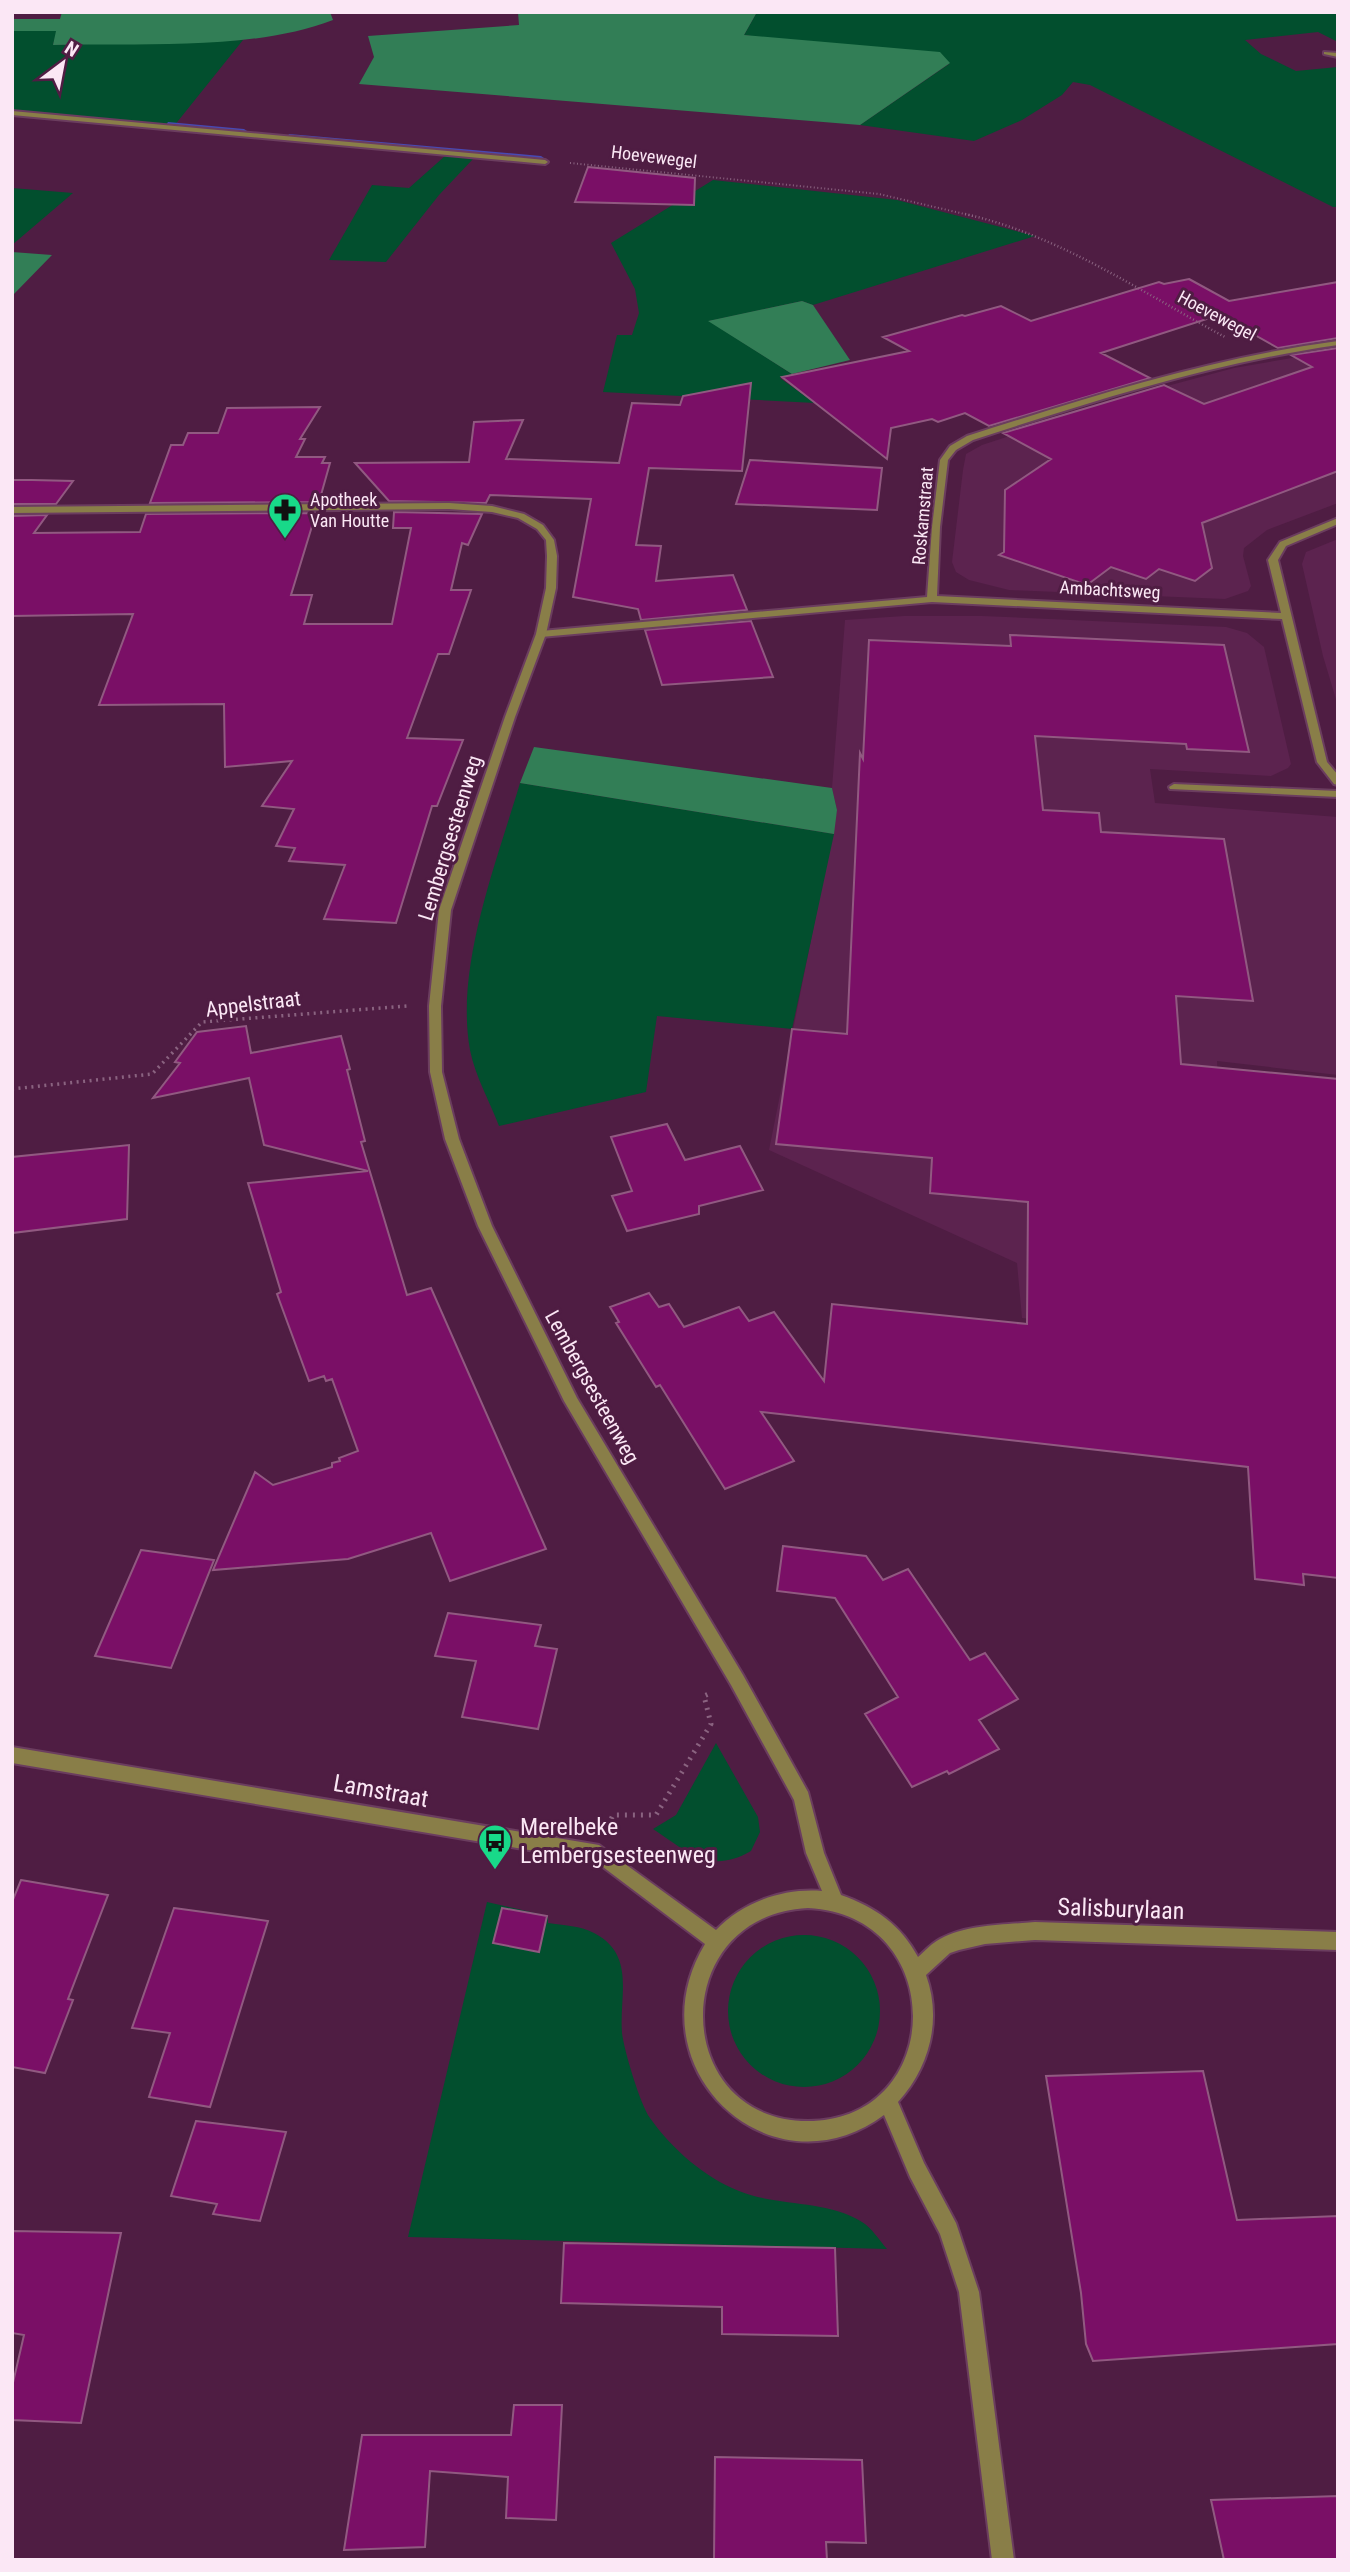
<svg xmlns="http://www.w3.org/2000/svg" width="1350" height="2572" font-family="'Roboto Condensed',sans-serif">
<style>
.built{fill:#5c234f}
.green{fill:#024f2e}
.forest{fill:#327e56}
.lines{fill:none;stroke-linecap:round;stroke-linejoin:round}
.stream{fill:#4849b3;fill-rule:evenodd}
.building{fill:#7a0f66;stroke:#915981;stroke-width:2}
.service-casing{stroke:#6b3d5f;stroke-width:4}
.minor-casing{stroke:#6b3d5f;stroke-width:4}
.tertiary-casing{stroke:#6b3d5f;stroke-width:4}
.path-far3{stroke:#8a6380;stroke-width:2;stroke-dasharray:1 2.5;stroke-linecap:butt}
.path-far2{stroke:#8a6380;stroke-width:2.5;stroke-dasharray:1 2.5;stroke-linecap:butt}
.path-far1{stroke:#8a6380;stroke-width:3.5;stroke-dasharray:2 4.5;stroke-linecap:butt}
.path{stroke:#8a6380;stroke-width:5;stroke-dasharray:2 6;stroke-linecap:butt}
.service{fill:#897e48;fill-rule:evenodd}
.minor{fill:#897e48;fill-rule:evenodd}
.tertiary{fill:#897e48;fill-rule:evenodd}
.labels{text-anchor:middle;stroke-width:6;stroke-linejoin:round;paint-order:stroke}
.far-street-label{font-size:18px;fill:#fbe7f5;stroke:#4f1d43}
.far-poi-label{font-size:18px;fill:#fbe7f5;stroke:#4f1d43;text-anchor:start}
.street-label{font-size:21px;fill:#fbe7f5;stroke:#4f1d43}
.near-street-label{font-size:24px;fill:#fbe7f5;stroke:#4f1d43}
.near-poi-label{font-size:24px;fill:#fbe7f5;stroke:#4f1d43;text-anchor:start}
</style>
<rect width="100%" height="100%" fill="#4f1d43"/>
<path class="built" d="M 1338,350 L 1338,503 L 1267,530 L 1244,548 L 1243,556 L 1251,586 L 1248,591 L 1225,599 L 1009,590 L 969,580 L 956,572 L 952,562 L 963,470 L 966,454 L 982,445 L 1145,392 L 1234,368 Z
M 1338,539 L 1338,706 L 1323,656 L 1302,564 L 1306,552 Z
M 904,616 L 982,616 L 1226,627 L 1247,633 L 1264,647 L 1291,764 L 1288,768 L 1271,776 L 1150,769 L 1155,803 L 1338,817 L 1338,1075 L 1217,1061 L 1232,1341 L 1022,1318 L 1017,1263 L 769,1150 L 837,810 L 832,788 L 845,620 Z"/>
<path class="green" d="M 757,12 L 1338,12 L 1338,42 L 1318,32 L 1245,40 L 1261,54 L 1296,71 L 1338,67 L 1338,207 L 1333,207 L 1090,85 L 1073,82 L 1062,95 L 1022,120 L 974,141 L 860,125 L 949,64 L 744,35 Z
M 12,31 L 57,31 L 53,45 L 243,40 L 174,126 L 12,111 Z
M 445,156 L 473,159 L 439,195 L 386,262 L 329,260 L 372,185 L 409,188 Z
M 713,180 L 897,200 L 1035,236 L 813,305 L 802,301 L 709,321 L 792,374 L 780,378 L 815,403 L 603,392 L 617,335 L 632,335 L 639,313 L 635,289 L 611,243 Z
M 12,188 L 73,193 L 12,245 Z
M 520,783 L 834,834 L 792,1029 L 657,1016 L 646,1092 L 499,1126 C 490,1102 475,1076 470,1050 C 455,967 496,864 520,783 Z
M 716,1743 L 758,1817 L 760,1832 L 751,1851 C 709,1875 688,1852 653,1829 L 676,1815 Z
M 487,1902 L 548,1916 L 548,1923 C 562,1925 582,1926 594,1933 C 636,1955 619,1995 622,2033 C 624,2050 640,2104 650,2118 C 671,2148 705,2178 739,2191 C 778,2207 826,2199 862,2222 C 872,2228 879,2240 887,2249 L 408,2237 Z
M728 2011a76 76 0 1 1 152 0a76 76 0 1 1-152 0Z"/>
<path class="forest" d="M 62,12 L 330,12 L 333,20 C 253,51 139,43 53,45 L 56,31 L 12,31 L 12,19 L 60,19 Z
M 518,12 L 757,12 L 744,35 L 940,52 L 950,63 L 860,125 L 359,84 L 374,57 L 368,36 L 519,25 Z
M 12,252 L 52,255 L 14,294 L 12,294 Z
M 802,301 L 813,305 L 850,360 L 792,374 L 708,321 Z
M 534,747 L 832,788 L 837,810 L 834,834 L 520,783 Z"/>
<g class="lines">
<path class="stream" d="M 168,122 L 244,129 L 247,131 L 244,133 L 166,125 Z
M 289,134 L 541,156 L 544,158 L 541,160 L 287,137 Z"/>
</g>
<path class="building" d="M 588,167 L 695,178 L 694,205 L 575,202 Z
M 1189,279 L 1229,301 L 1338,282 L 1338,338 L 1278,348 L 1219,315 L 1101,353 L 1150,378 L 989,426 L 965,413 L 938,422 L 932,419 L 891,428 L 887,459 L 782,377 L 909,351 L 883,337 L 962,315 L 965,316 L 1001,306 L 1031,321 L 1159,282 L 1164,284 Z
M 1338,348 L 1338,471 L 1202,523 L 1212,568 L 1195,581 L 1159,569 L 1146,579 L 1111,567 L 1087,585 L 999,555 L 1004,552 L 1005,490 L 1051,459 L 1003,433 L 1164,385 L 1204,404 L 1312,367 L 1291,355 Z
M 751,383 L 742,471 L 649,468 L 636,545 L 661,546 L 656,581 L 733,575 L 747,610 L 641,620 L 638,609 L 573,597 L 591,499 L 490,495 L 486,503 L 389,501 L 355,463 L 469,462 L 474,422 L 523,420 L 506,459 L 619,463 L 632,403 L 680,405 L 683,396 Z
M 320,407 L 300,439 L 305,439 L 296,457 L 325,457 L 322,463 L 330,463 L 319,502 L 150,503 L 171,445 L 183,445 L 188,433 L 218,433 L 227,408 Z
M 750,460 L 882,468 L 877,510 L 736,504 Z
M 12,480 L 32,480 L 73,481 L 56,504 L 12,504 Z
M 394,512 L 482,514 L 468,545 L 462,543 L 451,590 L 471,590 L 449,654 L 438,654 L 407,738 L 463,740 L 437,806 L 432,806 L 396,923 L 324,919 L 345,865 L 289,861 L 295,848 L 276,846 L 294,809 L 262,806 L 292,761 L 225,767 L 224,704 L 99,705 L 133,614 L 12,616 L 12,516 L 47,515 L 34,533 L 140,532 L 146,514 L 316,513 L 291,595 L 312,595 L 304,624 L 392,624 L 411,528 L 393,528 Z
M 751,621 L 773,677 L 662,685 L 645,630 Z
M 1010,635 L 1224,645 L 1249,752 L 1187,749 L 1186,744 L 1035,736 L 1043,810 L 1099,813 L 1101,832 L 1224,839 L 1253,1001 L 1176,996 L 1181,1064 L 1338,1079 L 1338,1578 L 1303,1574 L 1304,1585 L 1255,1579 L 1248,1467 L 761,1412 L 794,1461 L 725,1489 L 660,1385 L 656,1387 L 616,1323 L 619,1322 L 610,1307 L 649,1293 L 659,1307 L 669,1304 L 684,1327 L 739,1307 L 749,1321 L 774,1312 L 824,1381 L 832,1304 L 1027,1324 L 1028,1202 L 930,1193 L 932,1158 L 776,1144 L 792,1029 L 847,1034 L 860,753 L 863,759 L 869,640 L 1011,646 Z
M 246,1026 L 251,1053 L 341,1036 L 350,1069 L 347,1070 L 365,1141 L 361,1142 L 407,1295 L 431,1288 L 546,1549 L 450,1581 L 431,1533 L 348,1559 L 213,1570 L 255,1472 L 273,1485 L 332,1467 L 332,1463 L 340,1461 L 339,1458 L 358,1451 L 332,1379 L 326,1381 L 324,1376 L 309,1381 L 277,1294 L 281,1292 L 248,1183 L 368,1171 L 264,1145 L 249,1078 L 153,1098 L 180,1063 L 175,1062 L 197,1032 Z
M 667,1124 L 685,1160 L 740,1146 L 763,1190 L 699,1206 L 699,1214 L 627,1231 L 612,1196 L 632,1191 L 611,1137 Z
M 129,1145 L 127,1219 L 12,1233 L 12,1157 Z
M 783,1546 L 866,1556 L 883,1580 L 908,1569 L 970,1660 L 985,1653 L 1018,1699 L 979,1720 L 999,1749 L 949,1774 L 947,1771 L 912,1787 L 865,1714 L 898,1697 L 835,1598 L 777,1591 Z
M 141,1550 L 214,1560 L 171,1668 L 95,1656 Z
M 448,1613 L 541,1625 L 535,1646 L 557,1649 L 538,1729 L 462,1717 L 476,1661 L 435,1656 Z
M 21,1880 L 108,1895 L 68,1999 L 73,2000 L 45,2073 L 12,2067 L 12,1902 Z
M 174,1908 L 268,1921 L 210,2107 L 149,2097 L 170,2033 L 132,2028 Z
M 502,1908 L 547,1916 L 539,1952 L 493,1943 Z
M 1203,2071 L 1237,2220 L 1338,2216 L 1338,2344 L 1093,2361 L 1086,2344 L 1081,2293 L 1046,2076 Z
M 196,2121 L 286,2132 L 260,2221 L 213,2214 L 217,2204 L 171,2196 Z
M 12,2231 L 121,2233 L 81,2423 L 12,2420 L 12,2387 L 24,2335 L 12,2333 Z
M 564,2243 L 835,2248 L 838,2336 L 722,2334 L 722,2307 L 561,2303 Z
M 514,2405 L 562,2405 L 556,2520 L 506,2518 L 508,2477 L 430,2471 L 425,2547 L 344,2550 L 362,2435 L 511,2435 Z
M 715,2457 L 862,2460 L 866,2543 L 826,2542 L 827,2560 L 714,2560 Z
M 1338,2496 L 1338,2560 L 1224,2560 L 1211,2500 Z"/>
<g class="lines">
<g class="service-casing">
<path id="service" d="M 1324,52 L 1338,53 L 1338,57 L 1324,54 Z"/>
</g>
<g class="minor-casing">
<path id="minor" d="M 12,111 L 545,160 L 548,162 L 545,164 L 12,115 Z
M 1338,341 L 1338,345 C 1212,363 1093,401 973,440 L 956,450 L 948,460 L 940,527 L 937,596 L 1281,613 L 1268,560 L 1280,542 L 1338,518 L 1338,524 L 1286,546 L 1278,560 L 1327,762 L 1338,775 L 1338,785 L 1334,784 L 1317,762 L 1282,619 L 932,602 L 541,637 L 536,634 L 541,631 L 927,597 L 932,527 L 940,460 L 950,446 L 967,436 C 1089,397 1210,358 1338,341 Z
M 1174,784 L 1338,791 L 1338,797 L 1170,789 L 1169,787 Z"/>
</g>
<g class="tertiary-casing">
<path id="tertiary" d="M 449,503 L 492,506 L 524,514 L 543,525 L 554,540 L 557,556 L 556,588 L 546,634 L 515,717 L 451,910 L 441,1006 L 442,1072 L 459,1139 L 492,1226 L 577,1398 L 743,1675 L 808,1792 L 824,1853 L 841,1895 C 875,1907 901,1925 918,1957 C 925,1951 932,1943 940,1939 C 968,1924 1004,1925 1035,1922 L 1338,1932 L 1338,1950 L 1035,1940 L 985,1944 L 959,1950 L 950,1953 L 926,1975 C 942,2019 930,2067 898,2102 L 924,2163 L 956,2223 L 979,2292 L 1014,2560 L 992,2560 L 959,2292 L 940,2234 L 910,2177 L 884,2115 C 770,2199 631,2067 705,1944 L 595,1861 L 12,1763 L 12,1747 L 599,1845 L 716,1930 C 743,1902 783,1888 822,1891 L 806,1853 L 794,1800 L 731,1685 L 564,1401 L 478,1226 L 445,1139 L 430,1072 L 429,1006 L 439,910 L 505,717 L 536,634 L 546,588 L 547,556 L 546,540 L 537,529 L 518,518 L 492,512 L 449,509 L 12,513 L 12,507 ZM 808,1908 C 950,1915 946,2121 808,2121 C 670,2121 666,1915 808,1908 Z"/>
</g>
<path class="path-far3" d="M 570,163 L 879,194 L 973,216"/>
<path class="path-far2" d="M 965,214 C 1059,235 1141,292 1225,337"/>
<path class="path-far1" d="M 12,1089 L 152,1074 L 202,1022 L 407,1006"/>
<path class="path" d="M 608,1826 L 613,1815 L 656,1815 L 711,1724 L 704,1696 L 711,1693"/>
<use href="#service" class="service"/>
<use href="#minor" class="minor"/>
<use href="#tertiary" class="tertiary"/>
</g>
<defs>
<g id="pharmacy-pin" transform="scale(1.75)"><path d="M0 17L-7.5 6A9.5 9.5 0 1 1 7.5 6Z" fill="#18d989" stroke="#4f1d43"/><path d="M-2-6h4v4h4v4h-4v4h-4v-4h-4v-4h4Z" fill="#111"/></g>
<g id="bus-pin" transform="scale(1.75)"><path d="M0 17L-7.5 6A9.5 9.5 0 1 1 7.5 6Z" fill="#18d989" stroke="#4f1d43"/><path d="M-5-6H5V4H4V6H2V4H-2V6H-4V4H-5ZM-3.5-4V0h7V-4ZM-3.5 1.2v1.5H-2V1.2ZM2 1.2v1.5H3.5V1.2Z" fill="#111"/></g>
</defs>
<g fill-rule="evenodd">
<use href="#pharmacy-pin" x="285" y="510"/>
<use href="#bus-pin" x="495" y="1841"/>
</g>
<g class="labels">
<g class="far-street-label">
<text transform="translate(654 157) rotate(7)" y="6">Hoevewegel</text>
<text transform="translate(1217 316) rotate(28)" y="6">Hoevewegel</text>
<text transform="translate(923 516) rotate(-85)" y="6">Roskamstraat</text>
<text transform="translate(1110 590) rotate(3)" y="6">Ambachtsweg</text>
</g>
<g class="far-poi-label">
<text x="310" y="506">Apotheek<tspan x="310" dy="21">Van Houtte</tspan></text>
</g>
<g class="street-label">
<text transform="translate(450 838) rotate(-73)" y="7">Lembergsesteenweg</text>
<text transform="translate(253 1004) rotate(-7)" y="7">Appelstraat</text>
<text transform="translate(592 1387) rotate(61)" y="7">Lembergsesteenweg</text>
</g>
<g class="near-street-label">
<text transform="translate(381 1791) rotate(10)" y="8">Lamstraat</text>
<text transform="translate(1121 1909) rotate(2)" y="8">Salisburylaan</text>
</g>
<g class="near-poi-label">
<text x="520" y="1835">Merelbeke<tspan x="520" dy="28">Lembergsesteenweg</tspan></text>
</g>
</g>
<rect width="1350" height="2572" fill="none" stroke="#fbe7f5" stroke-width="28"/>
<g transform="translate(63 63) rotate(32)" stroke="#4f1d43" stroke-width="5" paint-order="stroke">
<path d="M0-5L12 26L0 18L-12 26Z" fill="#fbe7f5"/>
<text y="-10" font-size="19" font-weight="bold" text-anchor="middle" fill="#fbe7f5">N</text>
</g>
</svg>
